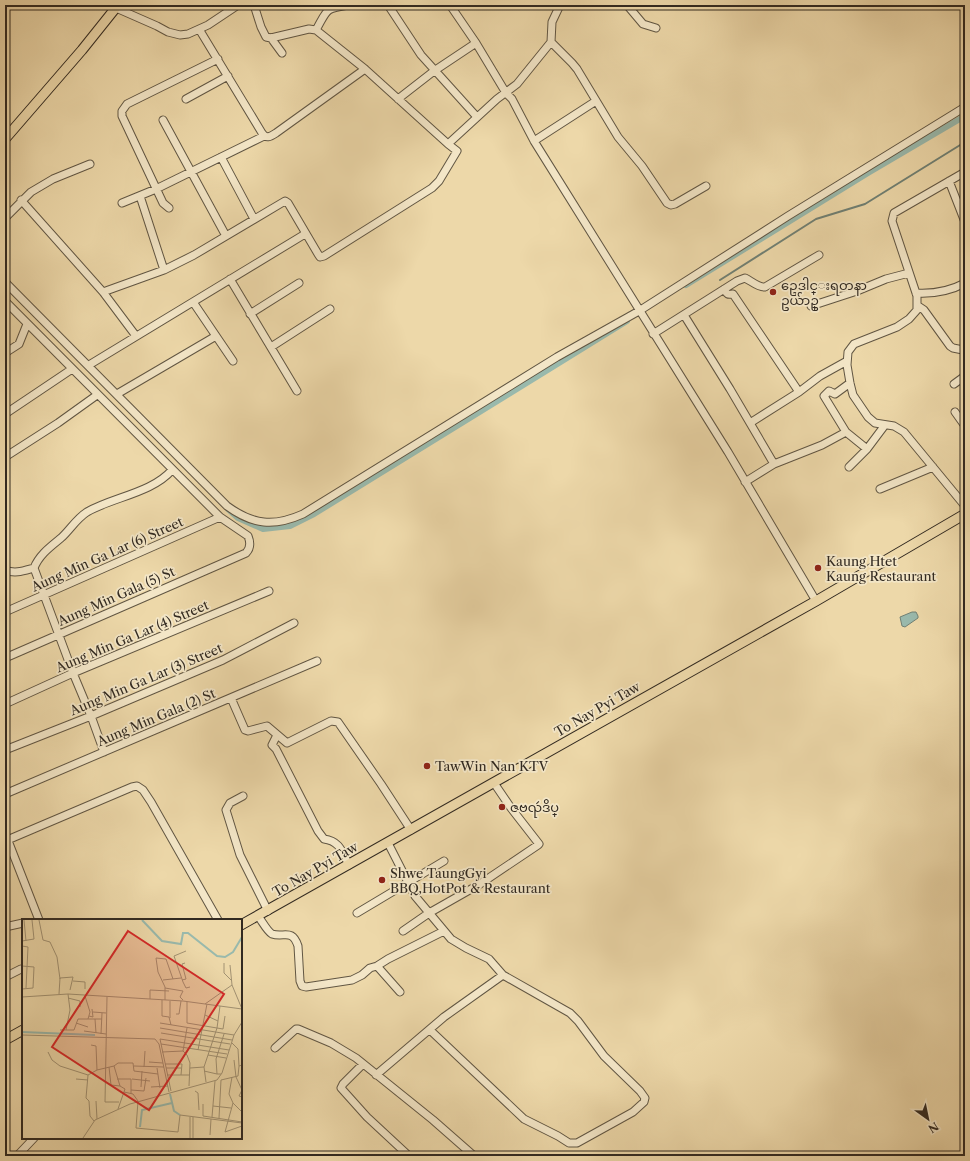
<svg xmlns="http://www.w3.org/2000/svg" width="970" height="1161" font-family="'Libre Caslon Text','Noto Sans Myanmar',serif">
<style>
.water{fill:#99b9ac;stroke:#708074}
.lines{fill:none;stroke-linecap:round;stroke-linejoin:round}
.stream{stroke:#708074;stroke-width:2}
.canal{stroke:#99b9ac;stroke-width:6}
.minor-casing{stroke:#615643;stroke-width:9}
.major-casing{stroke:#322a21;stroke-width:11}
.minor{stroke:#f3e6c7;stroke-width:7}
.major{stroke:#edd8a9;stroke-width:9}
.poi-dot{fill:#8f2418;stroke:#f3e6c7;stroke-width:1.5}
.labels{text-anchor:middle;stroke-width:3.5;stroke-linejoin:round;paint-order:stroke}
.poi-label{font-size:13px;fill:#322a21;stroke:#f3e6c7;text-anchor:start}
.street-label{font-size:13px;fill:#322a21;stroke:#f3e6c7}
.inset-river{fill:none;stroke:#99b9ac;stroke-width:2}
.inset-road{fill:none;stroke:#a29273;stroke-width:1}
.view{fill:#d62828;fill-opacity:0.15;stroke:#d62828;stroke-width:2}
.inset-edge{fill:none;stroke:#322a21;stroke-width:2}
</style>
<rect width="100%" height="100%" fill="#edd8a9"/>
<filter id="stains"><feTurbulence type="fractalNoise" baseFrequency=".005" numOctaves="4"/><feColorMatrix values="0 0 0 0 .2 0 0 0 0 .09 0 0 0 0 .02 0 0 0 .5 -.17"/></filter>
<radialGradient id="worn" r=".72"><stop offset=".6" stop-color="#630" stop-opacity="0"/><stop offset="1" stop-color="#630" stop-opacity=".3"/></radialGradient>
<path class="water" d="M 912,612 L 916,612 L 918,616 L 918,618 L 905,627 L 902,626 L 900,617 Z"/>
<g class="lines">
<path class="stream" d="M 720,280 L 816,219 L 865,204 L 965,142"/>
<path class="canal" d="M 5,9 L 9,5
M 686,285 L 868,173 L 965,116
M 228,509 L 238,518 L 263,529 L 290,526 L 314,514 L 627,321"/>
<g class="minor-casing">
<path id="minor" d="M 113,5 L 116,8 L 157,26 L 168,32 L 180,35 L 188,34 L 208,25 L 238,5
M 254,5 L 261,27 L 266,37 L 271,38 L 309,29 L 316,30 L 365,69 L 448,144 L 497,99 L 517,84 L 551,42 L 552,22 L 560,5
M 388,5 L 421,55 L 477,117
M 450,5 L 476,43 L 506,93 L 512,99 L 534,141 L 728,452 L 816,601
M 627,5 L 643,24 L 656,28
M 199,29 L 262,133 C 266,139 270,137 276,133 L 365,69
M 316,30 C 328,9 324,9 348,5
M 271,38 L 282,53
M 551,42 L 572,63 L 577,69 L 618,137 L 642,166 L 667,203 L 671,205 L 675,204 L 706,186
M 186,99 L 228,76
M 398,99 L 434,71 L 476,43
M 163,120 L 226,236
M 534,141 L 596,101
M 221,157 L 254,219
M 965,172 L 894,213 L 892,221 L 917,296 L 917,310 L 909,319 L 897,327 L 854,344 L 848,352 L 847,365 L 850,383 L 853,395 L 868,417 L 875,423 L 894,426 L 904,432 L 965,506
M 949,181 L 965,222
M 140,196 L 164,270
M 21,200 L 103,292 L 136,336
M 122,203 L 156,189 L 264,136
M 169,208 L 163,203 L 122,116 L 122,111 L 127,104 L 218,59
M 5,218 L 31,192 L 53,179 L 90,164
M 230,279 L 297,391
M 5,282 L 227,506 C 253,525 274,527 303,514 L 557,357 L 639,311 L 788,216 L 965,107
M 724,289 C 727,294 727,295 733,294 L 799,392
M 103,292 L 164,270 L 194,255 L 285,201 L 288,203 L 318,254 L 320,257 L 324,256 L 432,188 L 439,181 L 457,151 L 448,144
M 916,293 C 933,294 950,291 965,283
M 5,301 L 220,517 L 248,536 C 250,541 251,548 246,553 L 5,658
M 193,302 L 233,361
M 811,306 L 857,291 L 886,279 L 909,273
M 918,306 L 924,310 L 950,346 L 953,348 L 963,350
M 250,314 L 299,283
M 684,315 L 730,389 L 774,464
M 653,334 L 737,281 L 745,278 C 751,281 759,288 765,287 L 819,255
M 271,347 L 330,309
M 5,353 L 19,344 L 27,324
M 89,365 L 305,234
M 850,383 L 835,394 L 829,391 L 824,396 L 846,432 L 867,449
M 954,384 L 965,376
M 117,394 L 216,336
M 955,412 L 965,426
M 5,414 L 72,369
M 750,423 L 799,392 L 820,376 L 847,361
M 5,457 L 58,423 L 97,395
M 849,467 L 867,449 L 885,425
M 745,482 L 774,464 L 822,445 L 846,432
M 880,489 L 933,467
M 5,570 C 15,574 23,571 34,568
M 5,612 L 220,517
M 231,698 L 245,730 L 248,731 L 267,726 L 287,743 L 331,721 L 338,722 L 381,784 L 411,830
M 5,704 L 73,673 L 269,591
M 277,735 L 272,745 L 276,749 L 318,831 L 324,839 C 340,841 342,852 349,865
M 5,750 L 91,716 L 223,660 L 294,623
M 104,752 L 91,716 L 73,673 L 34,568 C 39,555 50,547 61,538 C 70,530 76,519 87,512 C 113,497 152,493 172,470
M 5,794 L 317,661
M 243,796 L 230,803 L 226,810 L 240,855 L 268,911
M 5,833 L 39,920
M 5,841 L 132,787 L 137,786 L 143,790 L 151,802 L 218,920
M 388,843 L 415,896 L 451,939 L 466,948 L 489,959 L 503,975 L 570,1013 L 578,1021 L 604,1056 L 640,1091 L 645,1098 L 644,1102 L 633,1112 L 577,1143 L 569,1143 L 558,1136 L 524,1119 L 430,1030
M 357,913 L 444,861
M 258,916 C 262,921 267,931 272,934 C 284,938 292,928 298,946 L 300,981 L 302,986 L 306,987 L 352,980 L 362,975 L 370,968 L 377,966 L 388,959 L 444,931
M 5,927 L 23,923
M 403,931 L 429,913 L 480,884 L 538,845 L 539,844 L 511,808 L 494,783
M 377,966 L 400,992
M 5,977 L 21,969
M 275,1048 L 296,1029 L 298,1029 L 331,1043 L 356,1058 L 433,1120 L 474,1156
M 363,1064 L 343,1084 L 341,1088 L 367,1117 L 409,1156
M 376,1075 L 444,1017 L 503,975
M 17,1156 L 34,1138"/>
</g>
<g class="major-casing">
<path id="major" d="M 5,139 L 82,50 L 118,5
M 241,925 L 816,601 L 965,514
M 5,1040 L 23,1030"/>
</g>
<use href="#minor" class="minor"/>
<use href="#major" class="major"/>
</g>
<g class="poi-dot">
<circle cx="773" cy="292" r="4"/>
<circle cx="818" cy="568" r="4"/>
<circle cx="427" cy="766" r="4"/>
<circle cx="502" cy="807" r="4"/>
<circle cx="382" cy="880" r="4"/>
</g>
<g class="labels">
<g class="poi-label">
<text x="781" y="290">ဥေဒါင္းရတနာ<tspan x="781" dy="15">ဥယ်ာဥ္</tspan></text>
<text x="826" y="566">Kaung Htet<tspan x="826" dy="15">Kaung Restaurant</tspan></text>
<text x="435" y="771">TawWin Nan KTV</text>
<text x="510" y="812">ဇဗၺဴဒိပ္</text>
<text x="390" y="878">Shwe TaungGyi<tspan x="390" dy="15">BBQ,HotPot &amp; Restaurant</tspan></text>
</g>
<g class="street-label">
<text transform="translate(107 554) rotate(-24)" y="5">Aung Min Ga Lar (6) Street</text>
<text transform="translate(116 596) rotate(-24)" y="5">Aung Min Gala (5) St</text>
<text transform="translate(132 636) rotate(-23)" y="5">Aung Min Ga Lar (4) Street</text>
<text transform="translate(146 679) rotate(-23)" y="5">Aung Min Ga Lar (3) Street</text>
<text transform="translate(597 709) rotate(-30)" y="5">To Nay Pyi Taw</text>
<text transform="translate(156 717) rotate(-23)" y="5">Aung Min Gala (2) St</text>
<text transform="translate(315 869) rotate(-30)" y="5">To Nay Pyi Taw</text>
</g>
</g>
<g transform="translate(22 919)">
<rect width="220" height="220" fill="#edd8a9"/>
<path class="inset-river" d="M 120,1 L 140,22 L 159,25 L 161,14 L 166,14 L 195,37 L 203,38 L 211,33 L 220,18M 0,113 L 73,116M 148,175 L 152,192 L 158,196M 118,208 L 120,191 L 150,184"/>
<path class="inset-road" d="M 2,1 L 4,22M 17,1 L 21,21 L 28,23 L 35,38 L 38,60M 0,22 L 12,20 L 10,1M 0,27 L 6,28 L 4,69M 164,32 L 152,37 L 161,63 L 164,69 L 168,68M 202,44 L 202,54 L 210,62M 208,46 L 210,66 L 220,90M 0,47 L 12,48 L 11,69 L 0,70M 141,61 L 159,59M 160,61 L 164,60 L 160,45 L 163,44M 51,62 L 63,63 L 63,70M 143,69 L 161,72 L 158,78 L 161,81M 37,75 L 38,59 L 51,58 L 48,71M 0,78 L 46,75 L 161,82 L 220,90M 85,78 L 83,183 L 97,183M 46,79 L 58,82 L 58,88M 128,80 L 128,71 L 147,72M 140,81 L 140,97 L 147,98 L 149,106M 143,81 L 143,68 L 136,53 L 134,39 L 144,40 L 151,60M 165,83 L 165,104 L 201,110 L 203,97M 183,85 L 210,66M 71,93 L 84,94M 154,95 L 157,95 L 159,82M 183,96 L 196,102M 67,97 L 71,98 L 70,90M 148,99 L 148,82M 66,100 L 80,100M 73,100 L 74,114M 54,104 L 66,108M 138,104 L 212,116M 138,109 L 210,121M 38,111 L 52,111 L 56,100 L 66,100 L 68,93 L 63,77M 44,111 L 48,91 L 46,75M 62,112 L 84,115M 139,114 L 208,125M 79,115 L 80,94M 0,116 L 133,120 L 137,125 L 147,173M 210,124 L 216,130 L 217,147M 139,125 L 205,135M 69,126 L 74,127 L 75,151M 176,131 L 185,85M 161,132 L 165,136 L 168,144 L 167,167M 26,133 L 30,141 L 38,147 L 66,156M 140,133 L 161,132 L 165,109M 186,136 L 204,139M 212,141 L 214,158 L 220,171 L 217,177 L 220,178M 127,143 L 141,144M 143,145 L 160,145 L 159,156M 92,147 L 96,144 L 111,144 L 112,152 L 136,155M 112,147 L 142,148M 87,148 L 89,166 L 98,167M 122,148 L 123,132M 135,149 L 138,169M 144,149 L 159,149M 168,149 L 182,148M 182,152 L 195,155M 199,155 L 195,155 L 194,140 L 202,115M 145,156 L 167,156M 54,160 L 66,161M 95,160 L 109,160 L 109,175M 110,160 L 128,162M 199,161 L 216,157 L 217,147 L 220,146M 184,163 L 182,148 L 195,109 L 198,87M 119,168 L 120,152M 129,168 L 146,167M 109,171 L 122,172 L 124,159M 149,172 L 138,120 L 207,131M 173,172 L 176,174 L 177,191M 102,173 L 111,175 L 116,182 L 114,209 L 156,213 L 158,196 L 220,204M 74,182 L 75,200M 211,184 L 220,193M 181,185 L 181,197 L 220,203M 191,187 L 209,189M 190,198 L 193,162M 197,199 L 199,161M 72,202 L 68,197 L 67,182 L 64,179 L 66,156 L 75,151 L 92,147 L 98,167 L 103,170 L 96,190M 203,213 L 211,184 L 207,175 L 210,158M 203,213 L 220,207M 188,216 L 189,200M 61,219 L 73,201 L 108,185 L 195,161 L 200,154 L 212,116 L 220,103M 168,219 L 168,198M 171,219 L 171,198"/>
<path class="view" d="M 106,12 L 202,75 L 127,191 L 30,128 Z"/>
<rect width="220" height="220" class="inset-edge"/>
</g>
<rect width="970" height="1161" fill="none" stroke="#edd8a9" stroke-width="20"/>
<rect x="6" y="6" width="958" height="1149" fill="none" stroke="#322a21" stroke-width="2"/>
<rect x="10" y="10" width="950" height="1141" fill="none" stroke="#322a21"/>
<g transform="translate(928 1119) rotate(147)" stroke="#f3e6c7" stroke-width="3" paint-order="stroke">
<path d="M0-3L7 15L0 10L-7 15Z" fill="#322a21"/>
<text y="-6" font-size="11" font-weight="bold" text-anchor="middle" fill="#322a21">N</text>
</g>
<rect width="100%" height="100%" filter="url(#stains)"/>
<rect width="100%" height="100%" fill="url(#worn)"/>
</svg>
